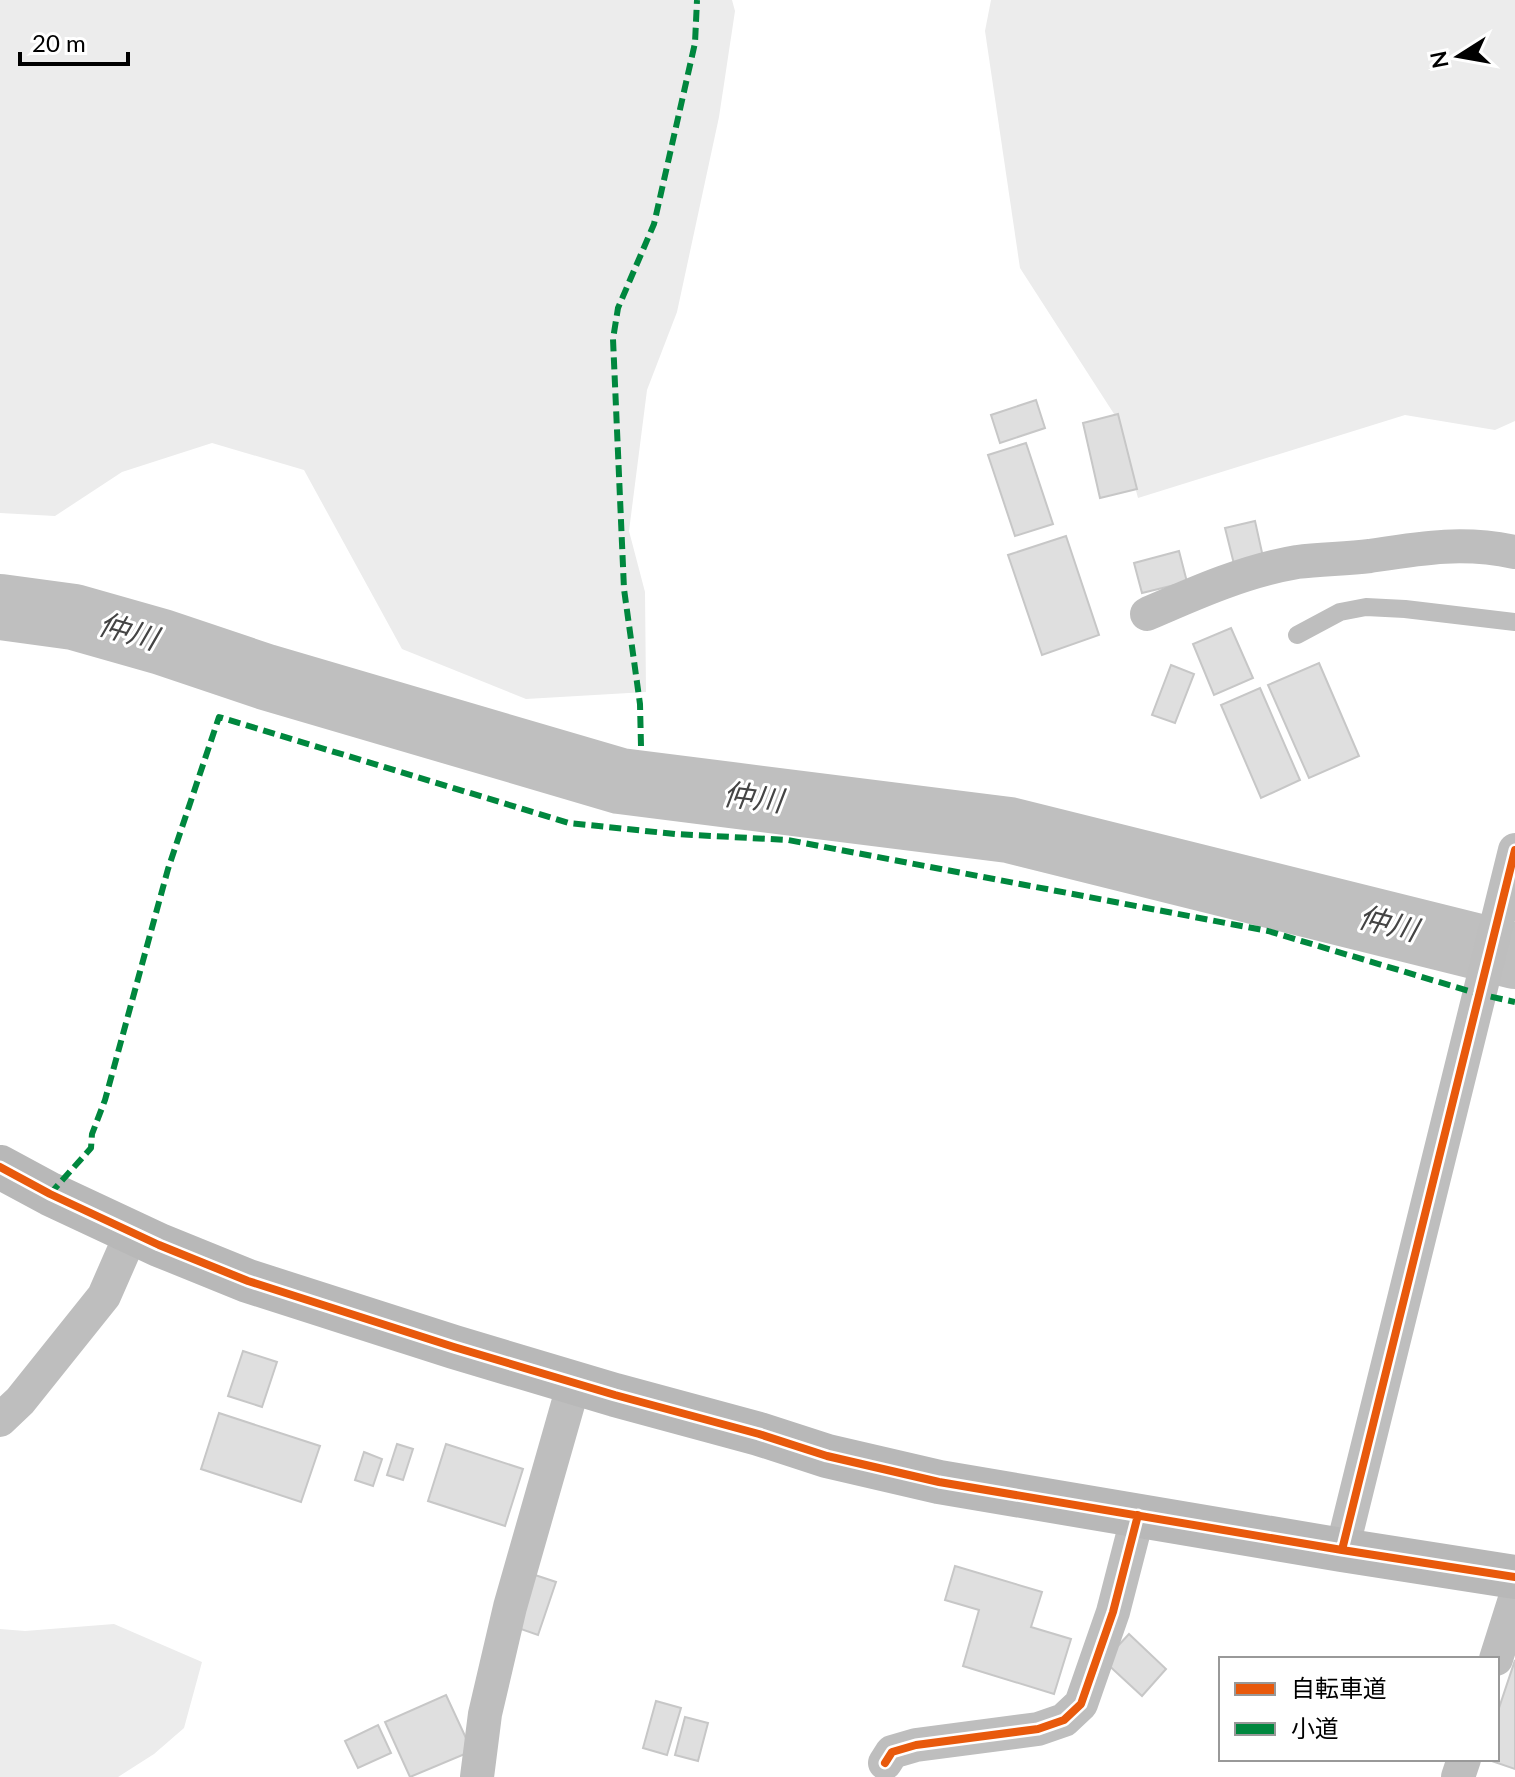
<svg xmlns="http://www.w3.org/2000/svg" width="1515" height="1777" font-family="Lato,'Noto Sans JP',sans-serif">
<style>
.green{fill:#ececec}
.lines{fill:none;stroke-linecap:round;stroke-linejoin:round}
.river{stroke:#bfbfbf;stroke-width:66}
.building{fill:#dfdfdf;stroke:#c7c7c7;stroke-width:2}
.lane{stroke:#bebebe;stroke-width:18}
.street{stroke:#bebebe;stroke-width:34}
.secondary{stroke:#b8b8b8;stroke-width:44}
.quiet{stroke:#00873e;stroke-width:6;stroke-dasharray:12 6;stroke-linecap:butt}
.cycleway-casing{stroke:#fff;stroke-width:13}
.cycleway{stroke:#e8590c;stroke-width:8}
.labels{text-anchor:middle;stroke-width:6;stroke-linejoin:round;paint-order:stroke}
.water-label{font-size:30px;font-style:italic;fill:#444;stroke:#fff}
</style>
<rect width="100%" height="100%" fill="#fff"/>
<path class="green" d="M 0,0 L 732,0 L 735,11 L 719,117 L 677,312 L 647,390 L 629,531 L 645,592 L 646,692 L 526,699 L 402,649 L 304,470 L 212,443 L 122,472 L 55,516 L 0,513 Z
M 991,0 L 1515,0 L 1515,421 L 1495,430 L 1405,415 L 1138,498 L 1116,417 L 1020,268 L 985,31 Z
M 114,1624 L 202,1662 L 184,1728 L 154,1754 L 118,1777 L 0,1777 L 0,1629 L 25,1631 Z"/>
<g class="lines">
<path class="river" d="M 0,607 L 74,617 L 162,642 L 266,677 L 620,781 L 1009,830 L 1515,956"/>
</g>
<path class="building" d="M 1036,400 L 1045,428 L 1000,443 L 991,415 Z
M 1118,414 L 1137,489 L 1100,498 L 1083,423 Z
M 1026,443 L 1053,524 L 1015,536 L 988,455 Z
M 1255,521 L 1263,557 L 1234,564 L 1225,528 Z
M 1066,536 L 1099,635 L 1042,655 L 1008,555 Z
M 1179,551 L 1187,582 L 1142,593 L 1134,563 Z
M 1231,628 L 1253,678 L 1214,695 L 1193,644 Z
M 1319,663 L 1359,756 L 1309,778 L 1268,685 Z
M 1171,665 L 1194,674 L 1175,723 L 1152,715 Z
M 1260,688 L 1300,780 L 1261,798 L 1221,705 Z
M 243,1351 L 277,1362 L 262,1407 L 228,1396 Z
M 219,1413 L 320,1446 L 301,1502 L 201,1469 Z
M 397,1444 L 413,1449 L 403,1480 L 387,1475 Z
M 446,1444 L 523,1469 L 505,1526 L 428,1501 Z
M 364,1452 L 382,1459 L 373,1486 L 355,1480 Z
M 955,1566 L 1042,1592 L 1031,1627 L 1071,1639 L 1054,1694 L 963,1666 L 979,1610 L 945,1600 Z
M 532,1574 L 556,1582 L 538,1635 L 515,1627 Z
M 1129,1634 L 1166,1669 L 1142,1696 L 1104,1661 Z
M 1515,1660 L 1515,1769 L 1486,1759 L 1497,1759 L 1497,1714 Z
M 446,1695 L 472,1751 L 410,1777 L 385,1722 Z
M 656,1701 L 681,1708 L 667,1755 L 643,1748 Z
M 685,1717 L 708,1723 L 698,1761 L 675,1755 Z
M 378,1725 L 391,1753 L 358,1768 L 345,1741 Z"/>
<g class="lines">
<path class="lane" d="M 1297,635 L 1340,612 L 1366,607 L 1405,609 L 1515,622"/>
<path class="street" d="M 1147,614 C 1195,593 1244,571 1297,562 C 1321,559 1345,559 1370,556 C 1422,548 1462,541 1515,552
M 0,1420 L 20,1401 L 104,1296 L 132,1232
M 1342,1550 L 1515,850
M 1496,1659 L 1515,1599
M 885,1763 L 892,1752 L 916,1745 L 1038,1729 L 1064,1720 L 1081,1704 L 1113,1612 L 1138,1515
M 477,1777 L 485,1714 L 510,1607 L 574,1383
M 1458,1777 L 1464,1759"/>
<path class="secondary" d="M 0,1167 L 50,1194 L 159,1245 L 248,1281 L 454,1347 L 615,1395 L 759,1434 L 827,1456 L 939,1482 L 1342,1550 L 1515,1577"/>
<path class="quiet" d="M 641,746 L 640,704 L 624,589 L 613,339 L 618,308 L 654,224 L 695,43 L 697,0
M 50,1194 L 91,1148 L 92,1134 L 105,1100 L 168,869 L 219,717 L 569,823 L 675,834 L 788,840 L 1268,931 L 1479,994 L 1515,1002"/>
<g class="cycleway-casing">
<path id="cycleway" d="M 0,1167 L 50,1194 L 159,1245 L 248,1281 L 454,1347 L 615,1395 L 759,1434 L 827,1456 L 939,1482 L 1342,1550 L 1515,1577
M 1342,1550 L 1515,850
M 885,1763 L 892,1752 L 916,1745 L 1038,1729 L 1064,1720 L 1081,1704 L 1113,1612 L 1138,1515"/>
</g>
<use href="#cycleway" class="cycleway"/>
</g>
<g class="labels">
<g class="water-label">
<text transform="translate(128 632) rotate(16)" y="10">仲川</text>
<text transform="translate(753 798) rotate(7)" y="10">仲川</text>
<text transform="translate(1388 924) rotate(14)" y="10">仲川</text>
</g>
</g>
<rect x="1219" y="1657" width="280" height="104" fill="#ffffff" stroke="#999999" stroke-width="2"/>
<rect x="1235" y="1683" width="40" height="12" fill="#e8590c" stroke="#999999" stroke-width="2"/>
<text x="1291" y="1697" font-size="24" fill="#000000">自転車道</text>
<rect x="1235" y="1723" width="40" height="12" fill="#00873e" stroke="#999999" stroke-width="2"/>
<text x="1291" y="1737" font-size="24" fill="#000000">小道</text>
<g transform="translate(1459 56) rotate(259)" stroke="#ffffff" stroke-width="6" paint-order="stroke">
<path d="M0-6L14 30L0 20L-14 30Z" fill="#000000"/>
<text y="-12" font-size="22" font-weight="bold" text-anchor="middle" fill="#000000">N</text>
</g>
<path d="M20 52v12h108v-12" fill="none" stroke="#000000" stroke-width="4"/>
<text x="32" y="52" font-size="24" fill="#000000" stroke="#ffffff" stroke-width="6" paint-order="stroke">20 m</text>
</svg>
